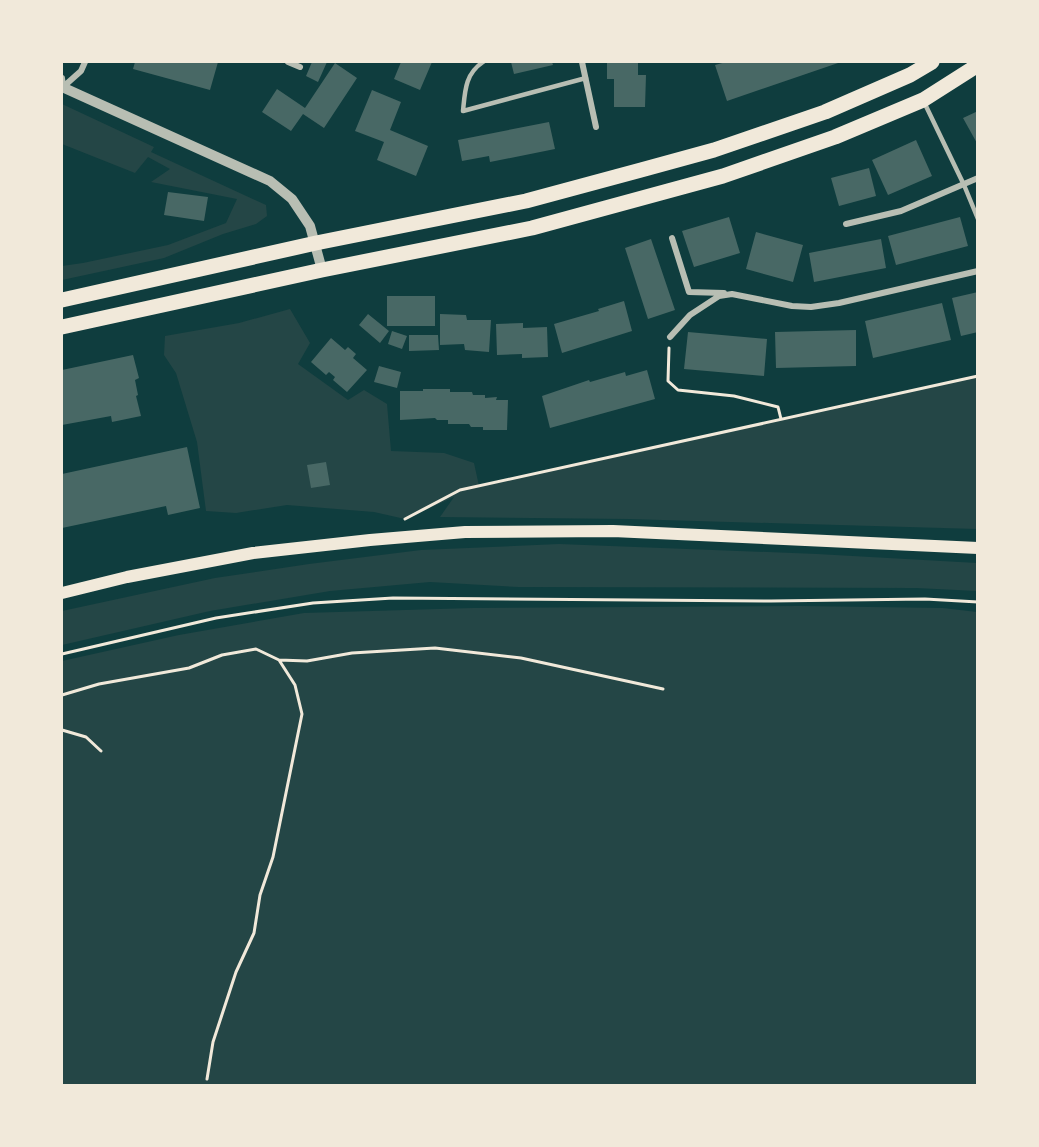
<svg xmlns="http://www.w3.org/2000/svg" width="1039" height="1147" font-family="'IBM Plex Sans',sans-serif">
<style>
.green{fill:#244646}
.building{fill:#486865}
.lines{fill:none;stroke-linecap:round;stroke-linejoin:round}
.path{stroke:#f1e9da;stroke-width:3}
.service{stroke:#b8beb3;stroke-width:4.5}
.minor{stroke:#b8beb3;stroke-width:6}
.tertiary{stroke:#b8beb3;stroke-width:10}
.secondary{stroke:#f1e9da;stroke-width:12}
.primary{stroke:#f1e9da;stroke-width:15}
</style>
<rect width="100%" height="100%" fill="#0f3d3e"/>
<path class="green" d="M 62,104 L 154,147 L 151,152 L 266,205 L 267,216 L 256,224 L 223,234 L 164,258 L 62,280 L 62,266 L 83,263 L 168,245 L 226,223 L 237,199 L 151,182 L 170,169 L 148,157 L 135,173 L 62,144 Z
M 290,309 L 310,343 L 298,364 L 348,400 L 364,390 L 387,404 L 391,451 L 444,453 L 474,463 L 479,486 L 977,376 L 977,529 L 628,519 L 440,517 L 454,497 L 405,519 L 374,512 L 287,505 L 236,513 L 206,511 L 197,442 L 176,373 L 164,355 L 165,336 L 239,323 Z
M 559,544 L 817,554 L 977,563 L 977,591 L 916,588 L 519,587 L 430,582 L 330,591 L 210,611 L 62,645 L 62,611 L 215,578 L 309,564 L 421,550 Z
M 799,606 L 943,608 L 977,612 L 977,1085 L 62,1085 L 62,661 L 179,635 L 304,613 L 473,608 Z"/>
<path class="building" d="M 135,62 L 218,62 L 210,90 L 133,69 Z
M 312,62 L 327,62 L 318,82 L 306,76 Z
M 401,62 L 432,62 L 420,90 L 394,79 Z
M 511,62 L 552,62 L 553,65 L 514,74 Z
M 607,62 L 638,62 L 638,75 L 646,75 L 645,107 L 614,107 L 614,79 L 607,79 Z
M 726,62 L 841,62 L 727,101 L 715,65 Z
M 335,63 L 357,78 L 324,128 L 303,114 L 291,131 L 262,112 L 277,89 L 305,108 Z
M 372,90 L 401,102 L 390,130 L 428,146 L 416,176 L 377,160 L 384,142 L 355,131 Z
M 978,111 L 978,145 L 963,118 Z
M 549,122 L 555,149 L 490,162 L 489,156 L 462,161 L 458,140 Z
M 916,140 L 932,176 L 888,195 L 872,160 Z
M 869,168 L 876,196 L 839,206 L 831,178 Z
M 168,192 L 208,197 L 204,221 L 164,215 Z
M 729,217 L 740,253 L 694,267 L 682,231 Z
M 960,217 L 968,246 L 896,265 L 888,236 Z
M 756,232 L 803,245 L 793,282 L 746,269 Z
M 651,239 L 675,310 L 648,319 L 625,248 Z
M 881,239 L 886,268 L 814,282 L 809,253 Z
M 978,292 L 978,332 L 961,336 L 952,298 Z
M 387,296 L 435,296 L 435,326 L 387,326 Z
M 624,301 L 632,331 L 562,353 L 554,324 L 599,311 L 598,309 Z
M 942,303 L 951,340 L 873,358 L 865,321 Z
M 368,314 L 389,331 L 380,343 L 359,325 Z
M 440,314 L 466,315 L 467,320 L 491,320 L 489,352 L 465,350 L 464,344 L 440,345 Z
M 523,323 L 523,328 L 547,327 L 548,357 L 522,358 L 522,354 L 497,355 L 496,324 Z
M 856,330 L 856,366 L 776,368 L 775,332 Z
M 392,331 L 407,336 L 402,349 L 388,344 Z
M 688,332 L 767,339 L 764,376 L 684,369 Z
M 409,335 L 438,335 L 439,350 L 409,351 Z
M 331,338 L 345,350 L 348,347 L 356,354 L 353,358 L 367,370 L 347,392 L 333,380 L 335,377 L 329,372 L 326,375 L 311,362 Z
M 133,355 L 139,378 L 135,380 L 138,395 L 136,396 L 141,416 L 112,422 L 111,416 L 62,425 L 62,370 Z
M 379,366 L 401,372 L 397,388 L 374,382 Z
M 647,370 L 655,399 L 550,428 L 542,396 L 589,380 L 590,382 L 625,372 L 626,376 Z
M 423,389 L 450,389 L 450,392 L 472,392 L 473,395 L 485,395 L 485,398 L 497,397 L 496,400 L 508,400 L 507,430 L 483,430 L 483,427 L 471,427 L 469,424 L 448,424 L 448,420 L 437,420 L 435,418 L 400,420 L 400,391 L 423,391 Z
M 187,447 L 200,508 L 168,515 L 166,506 L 62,528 L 62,474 Z
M 326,462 L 330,485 L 311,488 L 307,465 Z"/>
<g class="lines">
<path class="path" d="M 669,348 L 668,381 L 678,390 L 734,396 L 778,407 L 781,419
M 405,519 L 460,490 L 978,376
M 62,654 L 216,618 L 313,603 L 393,598 L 771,601 L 925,599 L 978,602
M 62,695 L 99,684 L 189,668 L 222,655 L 256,649 L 279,660 L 307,661 L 352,653 L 435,648 L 521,658 L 663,689
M 62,730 L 86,737 L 101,751
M 207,1079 L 213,1042 L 236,972 L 254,933 L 260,895 L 273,857 L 302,714 L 295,685 L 279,660"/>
<path class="service" d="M 483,62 C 465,74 465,91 463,111 L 586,78
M 924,102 L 964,185 L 978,219"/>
<path class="minor" d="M 288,62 L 300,67
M 582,62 L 596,127
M 62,78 L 63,87
M 63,87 L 81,71 L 85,62
M 846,224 L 901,211 L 978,178
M 672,238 L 689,292 L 724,293
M 670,337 L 690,315 L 719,296 L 732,294 L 792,306 L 811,307 L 839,303 L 978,271"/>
<path class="tertiary" d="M 62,87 L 270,181 L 292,199 L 310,226 L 322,270"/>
<path class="secondary" d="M 62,593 L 127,577 L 253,553 L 370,540 L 465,532 L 613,531 L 978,548"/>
<path class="primary" d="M 62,300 L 316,243 L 526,201 L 641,170 L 714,150 L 825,112 L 910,75 L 932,62
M 62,327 L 322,270 L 532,228 L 723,176 L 835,137 L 923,100 L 978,65"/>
</g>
<rect width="1039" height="1147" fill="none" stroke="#f1e9da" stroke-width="126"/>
</svg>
